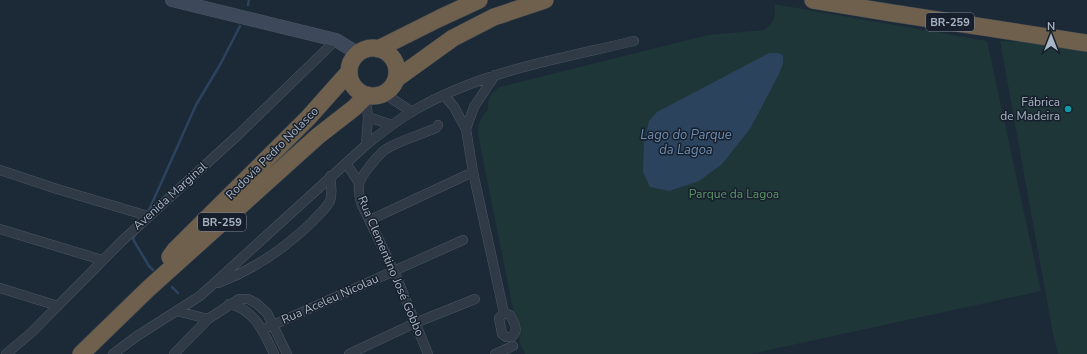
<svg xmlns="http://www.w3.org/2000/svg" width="1087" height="354" font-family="'Nunito Sans',sans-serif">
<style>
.green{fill:#1e3638}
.water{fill:#2c435e}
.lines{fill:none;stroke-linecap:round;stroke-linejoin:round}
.stream{stroke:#2c435e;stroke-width:2.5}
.street-casing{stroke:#4b5562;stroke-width:10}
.secondary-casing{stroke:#4b5562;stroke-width:14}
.highway-casing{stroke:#3b4551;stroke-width:18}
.street{stroke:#303a47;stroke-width:9}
.secondary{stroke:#3d495b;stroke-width:13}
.highway{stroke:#6e604c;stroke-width:17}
.culture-dot{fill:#0f9aa8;stroke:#161f2b;stroke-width:1.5}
.labels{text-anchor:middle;stroke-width:3;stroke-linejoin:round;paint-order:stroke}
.shield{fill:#161f2b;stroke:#7d8897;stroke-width:1}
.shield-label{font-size:11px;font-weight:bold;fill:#a9b5c5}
.poi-label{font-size:12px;fill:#a9b5c5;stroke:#161f2b;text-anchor:end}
.street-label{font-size:12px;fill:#a9b5c5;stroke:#161f2b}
.park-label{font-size:12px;fill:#5f976a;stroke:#161f2b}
.water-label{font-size:13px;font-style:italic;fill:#6e8db2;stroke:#161f2b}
</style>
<rect width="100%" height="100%" fill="#1c2937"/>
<path class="green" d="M 774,4 L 987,41 L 1041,291 L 751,354 L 525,354 L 519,341 L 521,327 L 517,318 L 514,314 L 478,135 C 478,125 480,117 488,110 C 487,99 491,92 500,87 L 708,35 L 764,30 C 773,24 777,15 774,4 Z
M 1000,41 L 1045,43 L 1087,50 L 1087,354 L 1058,354 L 1053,334 Z"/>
<path class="water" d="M 769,53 L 778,53 L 783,55 L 783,64 L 779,74 L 750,129 L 722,164 L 699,181 L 669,191 L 650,187 L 643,172 L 644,143 L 649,121 L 657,112 Z"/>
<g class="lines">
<path class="stream" d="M 248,5 L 249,0
M 149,210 L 196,105 L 221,63 L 240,26
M 136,233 L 133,238 L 134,241 L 149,266 L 153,270
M 172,287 L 178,293"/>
<g class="street-casing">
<path id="street" d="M 385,94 L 412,112
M 445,96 L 454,107 L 466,129 L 473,172 L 504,313
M 362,100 L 367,108 L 368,117 L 366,145
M 368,117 L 392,125
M 466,129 L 474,107 L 495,75
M 346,163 L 359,183
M 0,170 L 57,189 L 148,216
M 370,220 L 473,172
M 0,229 L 102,260
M 218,283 C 253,270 285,248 312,222 C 318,215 326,209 330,201 C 333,193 331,184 330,176
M 0,288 L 58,306
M 229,304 C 255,309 264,333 274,354
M 177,311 L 208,319
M 504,313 L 510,315 C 514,323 520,331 511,337 L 506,337 L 502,334 L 499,318 Z
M 262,330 L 463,240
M 6,354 L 32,332 L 122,241 L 238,135 L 336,40
M 113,354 L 137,336 L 200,296 L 366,145 C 381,133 396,121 413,111 C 481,71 559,59 634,41
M 174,354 L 208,319 L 239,299 L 248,299 L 256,303 L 267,313 L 287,354
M 349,354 L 415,323 L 475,299
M 428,354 L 394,271 L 362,205 C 356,188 358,181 369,167 C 374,161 379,154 386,149 C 401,140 420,135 436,128 L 438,125
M 495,354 L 513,346"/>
</g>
<g class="secondary-casing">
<path id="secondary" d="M 172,0 L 336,40 L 359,54"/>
</g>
<g class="highway-casing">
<path id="highway" d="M 813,0 L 892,13 L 1087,43
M349 72a24 24 0 1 1 48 0a24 24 0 1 1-48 0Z
M 378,49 L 440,18 L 479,0
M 396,79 L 453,38 L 494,17 L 545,0
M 170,257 L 175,250 L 308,118 L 349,72
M 81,354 L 148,289 L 318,136 L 354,108 L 367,95"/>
</g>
<use href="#street" class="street"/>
<use href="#secondary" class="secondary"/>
<use href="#highway" class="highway"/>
</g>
<circle class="culture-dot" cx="1068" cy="109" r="4"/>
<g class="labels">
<g class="shield">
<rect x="926" y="13" width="48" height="18" rx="3"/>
<rect x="198" y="213" width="48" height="18" rx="3"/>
</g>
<g class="shield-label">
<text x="950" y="26">BR-259</text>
<text x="222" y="226">BR-259</text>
</g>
<g class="poi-label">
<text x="1060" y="106">Fábrica<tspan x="1060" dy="14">de Madeira</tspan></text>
</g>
<g class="street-label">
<text transform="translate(272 153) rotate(-45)" y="4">Rodovia Pedro Nolasco</text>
<text transform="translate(170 196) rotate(-42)" y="4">Avenida Marginal</text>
<text transform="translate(391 266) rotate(67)" y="4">Rua Clementino José Gobbo</text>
<text transform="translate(330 299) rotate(-24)" y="4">Rua Aceleu Nicolau</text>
</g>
<g class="park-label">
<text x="734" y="198">Parque da Lagoa</text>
</g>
<g class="water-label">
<text x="686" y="139">Lago do Parque<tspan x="686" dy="15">da Lagoa</tspan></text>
</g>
</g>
<g transform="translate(1051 36)" stroke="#161f2b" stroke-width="3" paint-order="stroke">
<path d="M0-3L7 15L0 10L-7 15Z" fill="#a9b5c5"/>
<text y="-6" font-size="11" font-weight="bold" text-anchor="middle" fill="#a9b5c5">N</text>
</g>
</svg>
